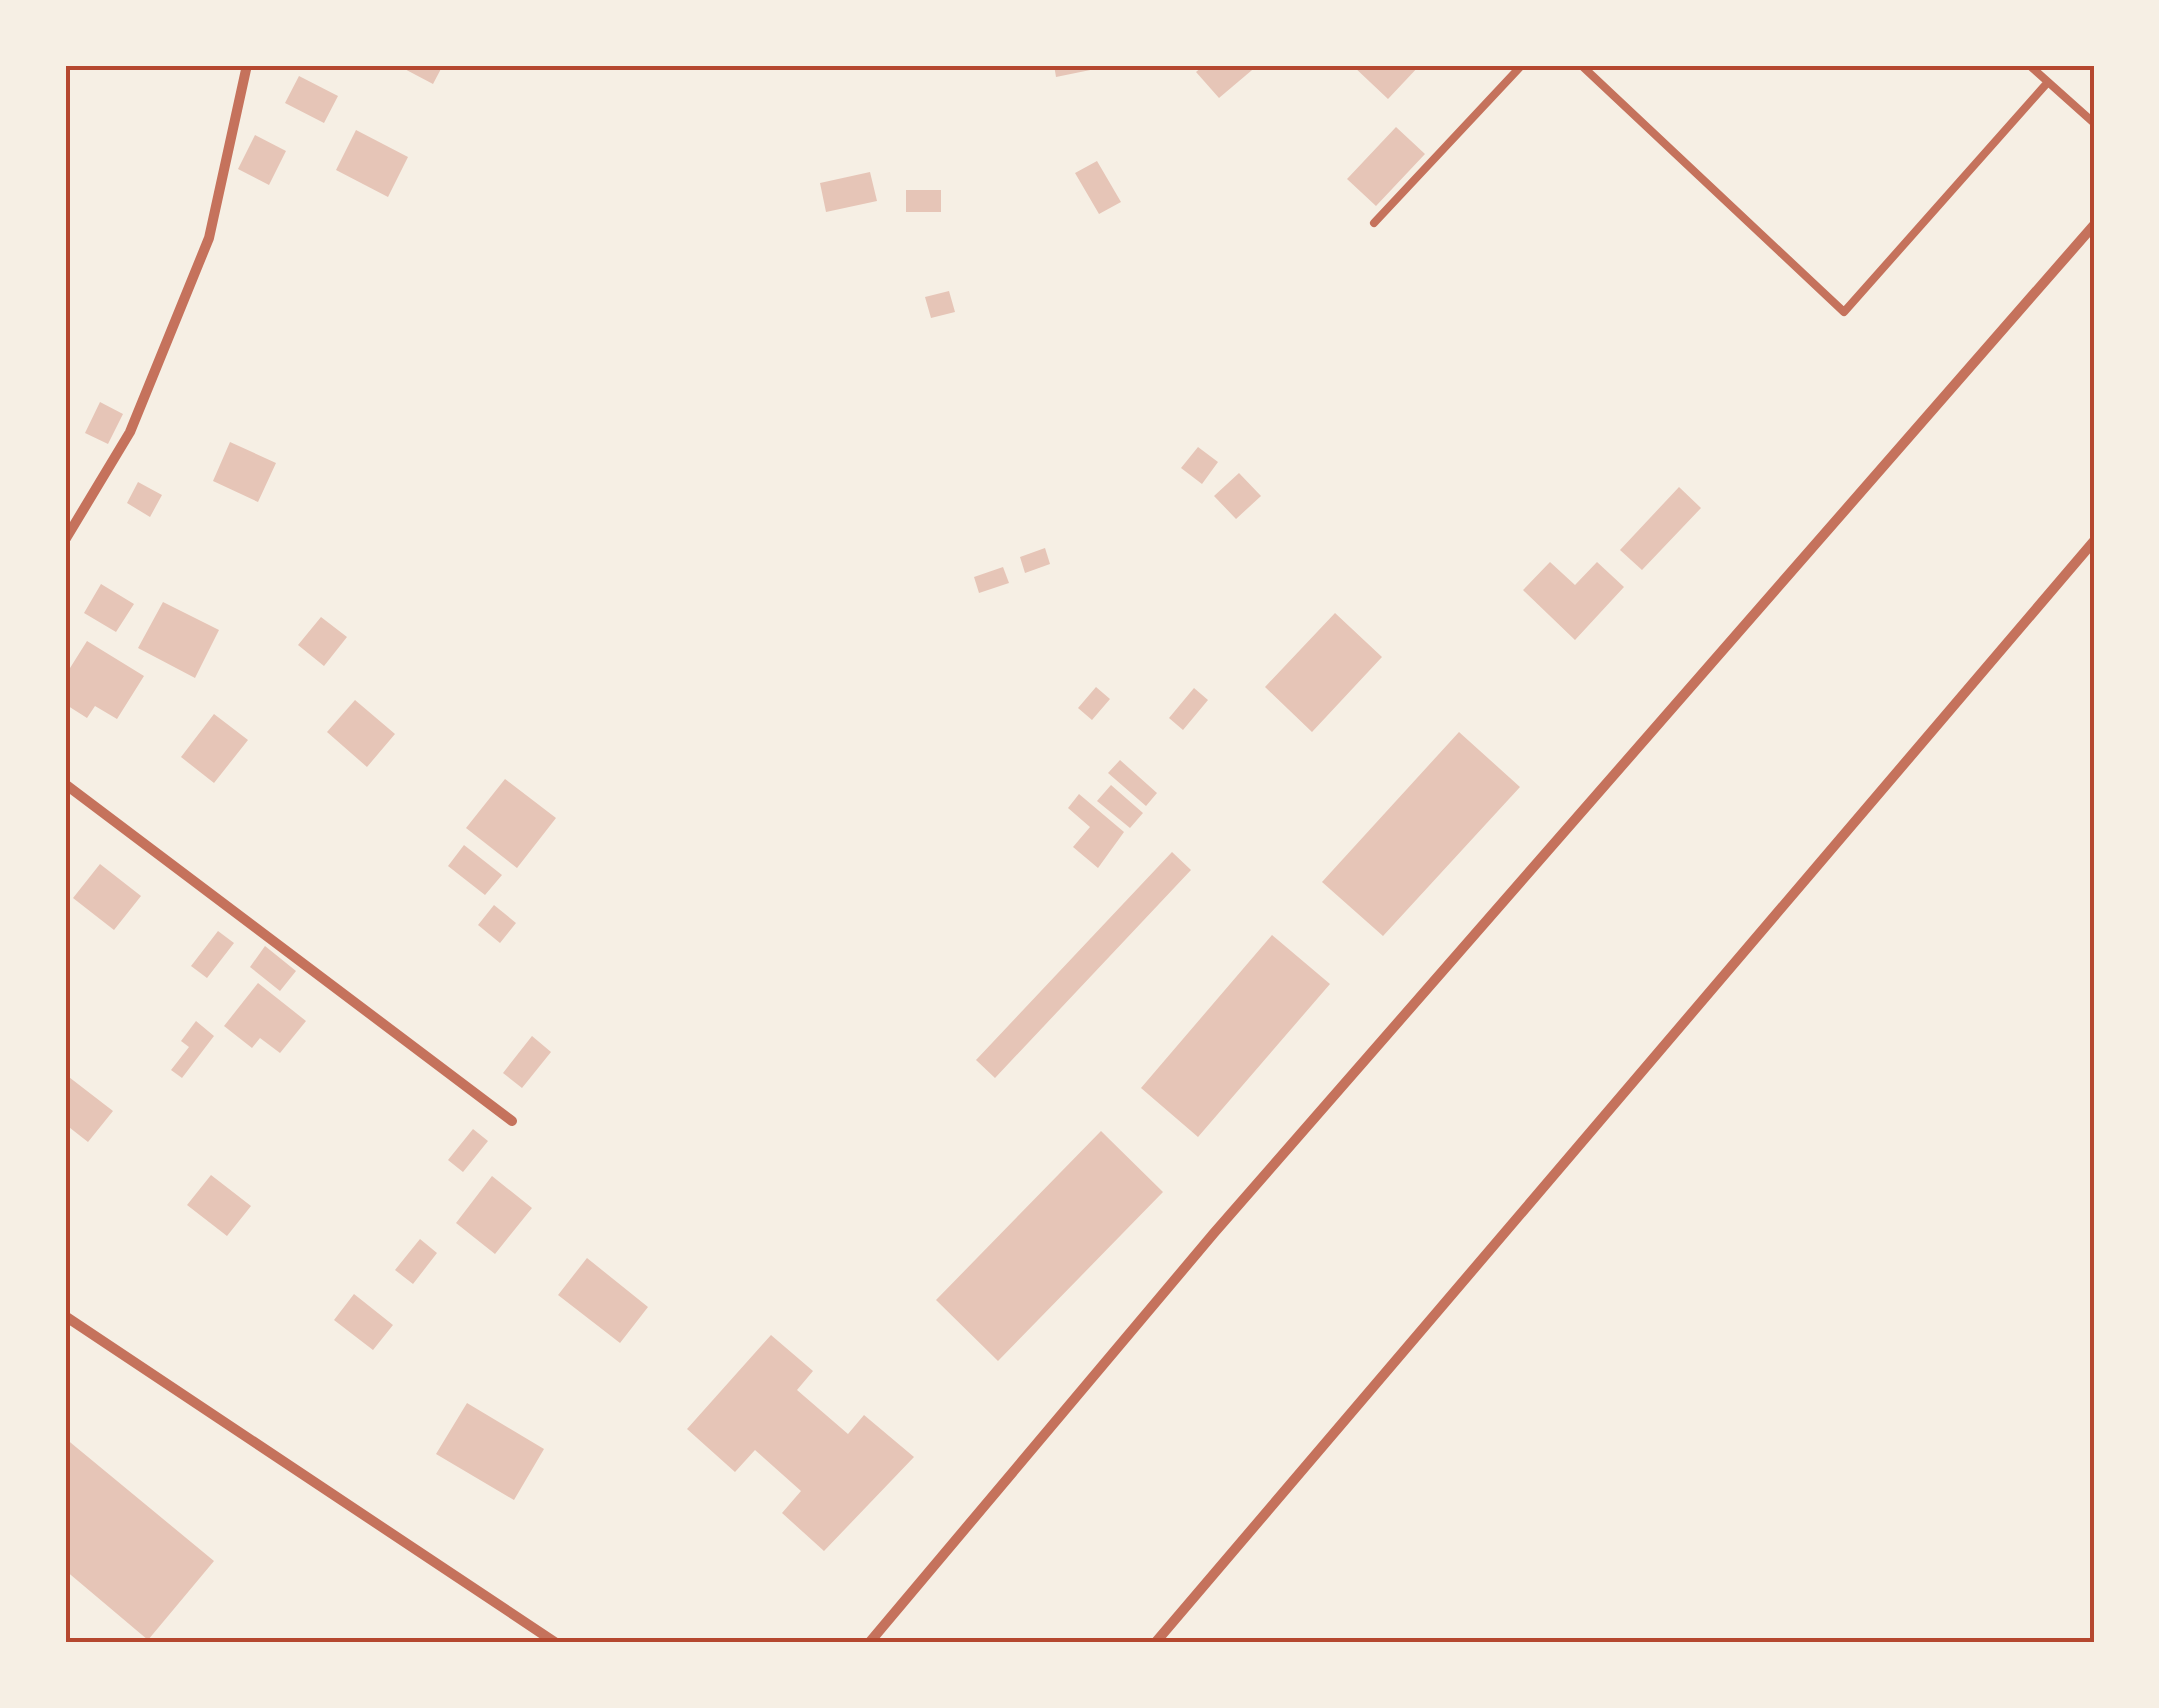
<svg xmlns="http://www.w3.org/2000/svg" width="2159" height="1708" font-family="Overpass,sans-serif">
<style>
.building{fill:#e6c5b7}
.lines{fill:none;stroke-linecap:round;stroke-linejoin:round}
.service{stroke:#c5725c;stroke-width:8}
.minor{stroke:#c5725c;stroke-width:10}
.neatline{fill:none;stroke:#b5482f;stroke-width:4}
</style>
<rect width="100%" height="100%" fill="#f6efe4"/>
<path class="building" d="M 397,65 L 443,65 L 433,84 Z
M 1054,65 L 1105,65 L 1105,67 L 1056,77 Z
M 1204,65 L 1258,65 L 1219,98 L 1196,72 Z
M 1352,65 L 1420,65 L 1388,99 Z
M 299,76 L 338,96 L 324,123 L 285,103 Z
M 1396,127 L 1425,154 L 1376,206 L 1347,179 Z
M 356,130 L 408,157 L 388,197 L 336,170 Z
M 255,135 L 286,151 L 269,185 L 238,169 Z
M 1097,161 L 1121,202 L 1099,214 L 1075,173 Z
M 870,172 L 877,201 L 826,212 L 820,183 Z
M 906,190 L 941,190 L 941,212 L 906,212 Z
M 949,291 L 955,312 L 931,318 L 925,297 Z
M 100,402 L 123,414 L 108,444 L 85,433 Z
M 230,442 L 276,463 L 258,502 L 213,481 Z
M 1198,447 L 1218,462 L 1202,484 L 1181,468 Z
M 1239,473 L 1261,496 L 1236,519 L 1214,496 Z
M 138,482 L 162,495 L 150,517 L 127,503 Z
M 1679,487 L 1701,508 L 1642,570 L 1620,550 Z
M 1045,548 L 1050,564 L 1025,573 L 1020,557 Z
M 1550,562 L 1575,585 L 1597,562 L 1624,587 L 1575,640 L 1523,590 Z
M 1003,567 L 1009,583 L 979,593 L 974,577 Z
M 101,584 L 134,604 L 116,632 L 84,613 Z
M 163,602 L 219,630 L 195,678 L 138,648 Z
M 1335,613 L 1382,657 L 1312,732 L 1265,687 Z
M 321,617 L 347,637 L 324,666 L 298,645 Z
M 87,641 L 144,676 L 117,719 L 95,706 L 87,718 L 65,704 L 65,676 Z
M 1096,687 L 1110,699 L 1092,720 L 1078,708 Z
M 1194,688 L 1208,700 L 1183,730 L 1169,718 Z
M 355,700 L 395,734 L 367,767 L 327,732 Z
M 214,714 L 248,740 L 214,783 L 181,757 Z
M 1459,732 L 1520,787 L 1383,936 L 1322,882 Z
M 1120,760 L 1157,793 L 1146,806 L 1108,773 Z
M 505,779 L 556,818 L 517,868 L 466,828 Z
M 1111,785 L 1143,813 L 1130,828 L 1097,801 Z
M 1079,794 L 1124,832 L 1098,868 L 1073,847 L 1090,827 L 1068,808 Z
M 464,845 L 502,875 L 485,895 L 448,866 Z
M 1172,852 L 1191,870 L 995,1078 L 976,1060 Z
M 100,864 L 141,896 L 114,930 L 73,898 Z
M 494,905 L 516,923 L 500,943 L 478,925 Z
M 218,931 L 234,943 L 207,978 L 191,966 Z
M 1272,935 L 1330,984 L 1198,1137 L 1141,1088 Z
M 265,946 L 296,971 L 280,991 L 250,967 Z
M 258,983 L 306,1021 L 280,1053 L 260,1038 L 252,1048 L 224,1026 Z
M 196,1021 L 214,1036 L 182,1078 L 171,1070 L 189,1047 L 181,1041 Z
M 532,1036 L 551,1052 L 522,1088 L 503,1073 Z
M 65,1074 L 113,1111 L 88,1142 L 65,1124 Z
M 473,1129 L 488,1141 L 463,1172 L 448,1160 Z
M 1101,1131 L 1163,1192 L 998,1361 L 936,1300 Z
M 211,1175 L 251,1206 L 227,1236 L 187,1205 Z
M 492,1176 L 532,1208 L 495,1254 L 456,1223 Z
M 420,1239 L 437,1253 L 413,1284 L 395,1270 Z
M 587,1258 L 648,1307 L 620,1343 L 558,1295 Z
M 354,1294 L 393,1325 L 373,1350 L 334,1320 Z
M 771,1335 L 813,1371 L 797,1390 L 848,1434 L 864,1415 L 914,1457 L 824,1551 L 782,1513 L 801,1491 L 755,1450 L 735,1472 L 687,1429 Z
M 467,1403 L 544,1449 L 514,1500 L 436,1454 Z
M 65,1438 L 214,1561 L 148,1640 L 65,1570 Z"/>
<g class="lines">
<path class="service" d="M 1581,65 L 1844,312 L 2048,82
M 2029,65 L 2094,123
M 1374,223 L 1522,65"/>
<path class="minor" d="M 65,540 L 130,432 L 209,238 L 247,65
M 65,784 L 512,1121
M 65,1316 L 556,1643
M 869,1643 L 1214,1233 L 2094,225
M 1155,1643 L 2094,541"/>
</g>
<rect width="2159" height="1708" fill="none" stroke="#f6efe4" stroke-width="135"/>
<rect x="68" y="68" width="2024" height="1572" class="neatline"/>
</svg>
